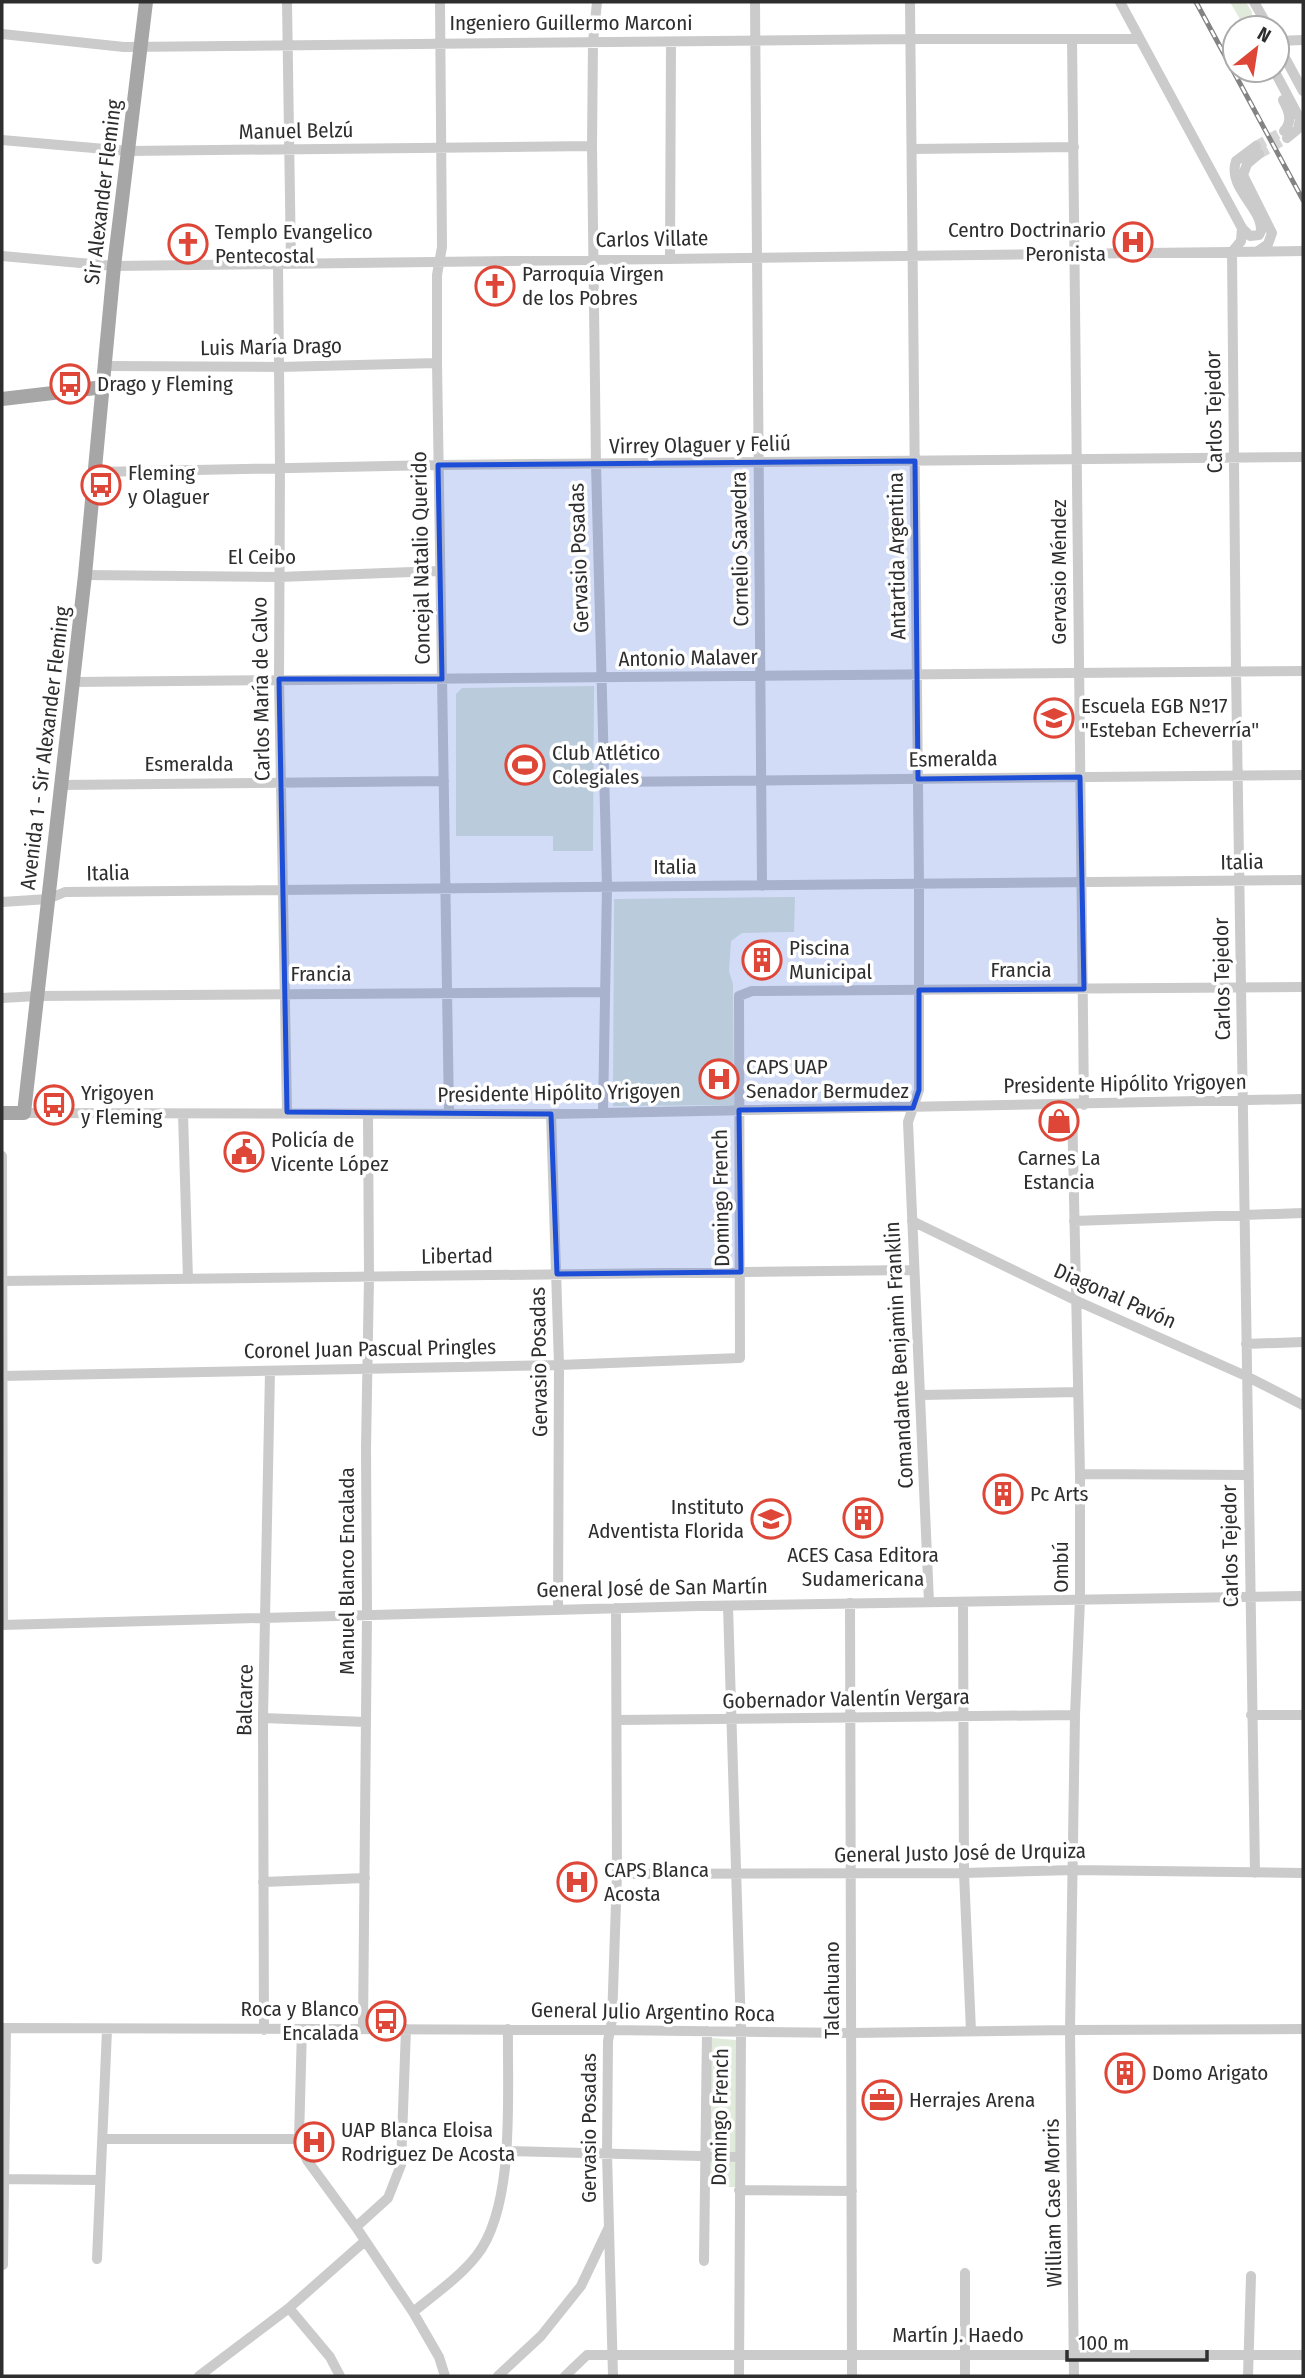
<svg xmlns="http://www.w3.org/2000/svg" width="1305" height="2378" font-family="'Fira Sans Condensed',sans-serif">
<style>
.green{fill:#e1ebdc}
.lines{fill:none;stroke-linecap:round;stroke-linejoin:round}
.minor-tunnel{stroke:#d5d5d5;stroke-width:10;stroke-dasharray:10 5;stroke-linecap:butt}
.minor{stroke:#cbcbcb;stroke-width:10}
.major{stroke:#a6a6a6;stroke-width:14}
.rail-casing{stroke:#838383;stroke-width:5}
.rail{stroke:#fff;stroke-width:2.5;stroke-dasharray:8;stroke-linecap:butt}
.marked{fill:#1d4ed8;fill-opacity:0.2;stroke:#1d4ed8;stroke-width:5;stroke-linejoin:round}
.labels{text-anchor:middle;stroke-width:7;stroke-linejoin:round;paint-order:stroke}
.street-label{font-size:21px;fill:#2e2e2e;stroke:#fff}
.poi-label{font-size:21px;fill:#2e2e2e;stroke:#fff;text-anchor:start}
</style>
<rect width="100%" height="100%" fill="#fff"/>
<path class="green" d="M 1230,2 L 1246,2 L 1252,12 L 1251,28 L 1245,28 Z
M 594,686 L 593,851 L 553,851 L 553,836 L 456,836 L 456,694 L 462,688 Z
M 795,897 L 794,932 L 742,933 L 731,941 L 729,971 L 733,984 L 734,1105 L 613,1106 L 614,899 Z
M 713,2038 L 736,2040 L 736,2152 L 711,2154 L 709,2151 L 709,2040 Z
M 710,2160 L 734,2160 L 736,2163 L 736,2187 L 708,2187 Z"/>
<g class="lines">
<path class="minor-tunnel" d="M 1256,146 L 1284,131
M 1259,154 L 1287,138"/>
<path class="minor" d="M 287,2 L 291,264
M 440,2 L 442,247 L 437,275 L 437,363 L 449,1114
M 597,2 L 593,42 L 592,146 L 596,465 L 607,886 L 603,1113
M 755,2 L 762,886
M 910,2 L 919,884 L 919,1090 L 908,1122 L 929,1602
M 1120,2 L 1242,228 L 1241,241 L 1232,252
M 1254,2 L 1269,28
M 2,34 L 124,47 L 911,39 L 1140,39
M 1072,39 L 1084,1105
M 1277,41 L 1303,40
M 1277,43 L 1303,91
M 1274,70 L 1300,119 L 1298,129 L 1287,138
M 1283,100 C 1289,111 1293,121 1284,131
M 2,140 L 128,151 L 592,146
M 912,149 L 1074,147
M 1242,228 L 1250,236 L 1259,235 L 1261,231 C 1262,207 1227,188 1236,161 L 1256,146
M 1258,251 L 1268,244 L 1272,233 L 1243,175 L 1247,164 L 1259,154
M 1232,252 L 1236,671 L 1255,1873
M 2,256 L 114,266 L 1303,251
M 670,257 L 671,42
M 278,264 L 280,468 L 279,679 L 287,1112
M 106,366 L 279,367 L 437,363
M 96,472 L 438,465 L 1303,457
M 85,575 L 279,577 L 439,571
M 73,682 L 1303,671
M 603,782 L 1303,775
M 61,785 L 444,781
M 2,902 L 48,899 L 65,892 L 1303,880
M 2,998 L 37,996 L 605,992
M 1072,1105 L 1080,1474 L 1080,1600 L 1075,1715 L 1070,2030 L 1074,2376
M 24,1113 L 551,1114 L 1303,1099
M 183,1114 L 188,1279
M 551,1114 L 559,1365 L 558,1610
M 2,1156 L 3,1625
M 912,1221 L 1077,1301 L 1246,1376 L 1303,1405
M 1074,1221 L 1303,1213
M 2,1281 L 914,1270
M 1246,1344 L 1303,1342
M 2,1376 L 559,1365 L 740,1358 L 739,996 L 752,991 L 1303,987
M 921,1395 L 1078,1392
M 1080,1474 L 1248,1475
M 963,1602 L 964,1873 L 971,2031
M 850,1603 L 852,2376
M 728,1606 L 741,2032 L 739,2376
M 2,1625 L 699,1606 L 1303,1596
M 1251,1715 L 1303,1715
M 263,1718 L 366,1722
M 617,1720 L 1075,1715
M 617,1874 L 964,1873 L 1074,1870 L 1303,1873
M 263,1882 L 365,1878
M 2,2028 L 610,2030 L 851,2033 L 1070,2030 L 1303,2029
M 363,2028 L 367,1614 L 366,1448 L 369,1277 L 368,1114
M 302,2029 L 299,2139 L 307,2160 L 356,2227 L 413,2312 L 439,2357 L 445,2376
M 264,2030 L 263,1718 L 270,1371
M 103,2139 L 299,2139
M 506,2151 L 739,2157
M 2,2179 L 99,2180
M 739,2190 L 852,2191
M 356,2227 L 388,2198 L 401,2165 L 406,2029
M 97,2259 L 107,2030
M 704,2261 L 707,2031
M 3,2265 L 6,2028
M 965,2273 L 965,2376
M 289,2308 L 330,2357 L 340,2376
M 413,2312 C 435,2294 460,2277 477,2255 C 516,2205 507,2091 508,2029
M 199,2376 L 289,2308 L 365,2241
M 498,2376 L 541,2336 L 581,2286 L 609,2227
M 565,2376 L 587,2355 L 1303,2355
M 613,2376 L 607,2154 L 608,2041 L 612,2020 L 617,1874 L 616,1608
M 1248,2376 L 1251,2276"/>
<path class="major" d="M 2,399 L 104,387
M 2,1113 L 24,1113 L 85,575 L 114,266 L 146,2"/>
<g class="rail-casing">
<path id="rail" d="M 1196,2 L 1303,200"/>
</g>
<use href="#rail" class="rail"/>
</g>
<path class="marked" d="M 915,461 L 918,779 L 1080,777 L 1084,989 L 919,990 L 919,1090 L 913,1108 L 739,1110 L 741,1272 L 557,1274 L 551,1114 L 287,1112 L 279,679 L 442,679 L 438,465 Z"/>
<defs>
<g id="hospital-ring" transform="scale(2.0125)"><circle r="9.5" fill="#fff" stroke="#de4637" stroke-width="1.5"/><path d="M-5-5h3v3.5h4V-5h3V5h-3V1.5h-4V5h-3Z" fill="#de4637"/></g>
<g id="church-ring" transform="scale(2.0125)"><circle r="9.5" fill="#fff" stroke="#de4637" stroke-width="1.5"/><path d="M-1.2-6h2.4v3.5h3.3v2.4h-3.3V6h-2.4V-.1h-3.3v-2.4h3.3Z" fill="#de4637"/></g>
<g id="bus-ring" transform="scale(2.0125)"><circle r="9.5" fill="#fff" stroke="#de4637" stroke-width="1.5"/><path d="M-5-6H5V4H4V6H2V4H-2V6H-4V4H-5ZM-3.5-4V0h7V-4ZM-3.5 1.2v1.5H-2V1.2ZM2 1.2v1.5H3.5V1.2Z" fill="#de4637"/></g>
<g id="school-ring" transform="scale(2.0125)"><circle r="9.5" fill="#fff" stroke="#de4637" stroke-width="1.5"/><path d="M0-5L7-2L0 1L-7-2ZM-4 1L0 2.5L4 1V4Q0 6-4 4Z" fill="#de4637"/></g>
<g id="stadium-ring" transform="scale(2.0125)"><circle r="9.5" fill="#fff" stroke="#de4637" stroke-width="1.5"/><path d="M0-5a6.5 5 0 1 0 0 10a6.5 5 0 1 0 0-10ZM-3.5-1.8h7v3.6h-7Z" fill="#de4637"/></g>
<g id="building-ring" transform="scale(2.0125)"><circle r="9.5" fill="#fff" stroke="#de4637" stroke-width="1.5"/><path d="M-4-6H4V6H1V3H-1V6H-4ZM-2.5-4.3h1.7v1.8h-1.7ZM.8-4.3h1.7v1.8H.8ZM-2.5-1h1.7V.8h-1.7ZM.8-1h1.7V.8H.8Z" fill="#de4637"/></g>
<g id="shop-ring" transform="scale(2.0125)"><circle r="9.5" fill="#fff" stroke="#de4637" stroke-width="1.5"/><path d="M-5-2.5h2.3a2.7 3.5 0 0 1 5.4 0H5L5.5 6h-11ZM-1.5-2.5h3a1.5 2.3 0 0 0-3 0Z" fill="#de4637"/></g>
<g id="civic-ring" transform="scale(2.0125)"><circle r="9.5" fill="#fff" stroke="#de4637" stroke-width="1.5"/><path d="M-.6-6.5H3V-4.5H.6V-3L4-1V1h2V6H-6V1h2V-1L-.6-3ZM-1.2 2.5V6h2.4V2.5Z" fill="#de4637"/></g>
<g id="office-ring" transform="scale(2.0125)"><circle r="9.5" fill="#fff" stroke="#de4637" stroke-width="1.5"/><path d="M-6-3h4V-5.5h4V-3h4V5H-6ZM-1-4.5V-3h2v-1.5ZM-6 0V1H6V0Z" fill="#de4637"/></g>
</defs>
<g fill-rule="evenodd">
<use href="#hospital-ring" x="1133" y="242"/>
<use href="#church-ring" x="188" y="244"/>
<use href="#church-ring" x="495" y="286"/>
<use href="#bus-ring" x="70" y="384"/>
<use href="#bus-ring" x="101" y="485"/>
<use href="#school-ring" x="1054" y="718"/>
<use href="#stadium-ring" x="525" y="765"/>
<use href="#building-ring" x="762" y="960"/>
<use href="#hospital-ring" x="719" y="1079"/>
<use href="#bus-ring" x="54" y="1105"/>
<use href="#shop-ring" x="1059" y="1121"/>
<use href="#civic-ring" x="244" y="1152"/>
<use href="#building-ring" x="1003" y="1494"/>
<use href="#building-ring" x="863" y="1518"/>
<use href="#school-ring" x="771" y="1519"/>
<use href="#hospital-ring" x="577" y="1882"/>
<use href="#bus-ring" x="386" y="2021"/>
<use href="#building-ring" x="1125" y="2073"/>
<use href="#office-ring" x="882" y="2100"/>
<use href="#hospital-ring" x="314" y="2142"/>
</g>
<g class="labels">
<g class="street-label">
<text x="571" y="30">Ingeniero Guillermo Marconi</text>
<text transform="translate(296 131) rotate(-1)" y="7">Manuel Belzú</text>
<text transform="translate(103 192) rotate(-83)" y="7">Sir Alexander Fleming</text>
<text transform="translate(652 239) rotate(-1)" y="7">Carlos Villate</text>
<text transform="translate(271 347) rotate(-1)" y="7">Luis María Drago</text>
<text transform="translate(1214 412) rotate(-91)" y="7">Carlos Tejedor</text>
<text transform="translate(700 445) rotate(-1)" y="7">Virrey Olaguer y Feliú</text>
<text transform="translate(740 549) rotate(-91)" y="7">Cornelio Saavedra</text>
<text transform="translate(897 556) rotate(-91)" y="7">Antartida Argentina</text>
<text x="262" y="564">El Ceibo</text>
<text transform="translate(421 558) rotate(-91)" y="7">Concejal Natalio Querido</text>
<text transform="translate(579 558) rotate(-92)" y="7">Gervasio Posadas</text>
<text transform="translate(1059 572) rotate(-90)" y="7">Gervasio Méndez</text>
<text transform="translate(688 658) rotate(-1)" y="7">Antonio Malaver</text>
<text transform="translate(261 689) rotate(-91)" y="7">Carlos María de Calvo</text>
<text transform="translate(45 748) rotate(-83)" y="7">Avenida 1 - Sir Alexander Fleming</text>
<text transform="translate(953 759) rotate(-1)" y="7">Esmeralda</text>
<text x="189" y="771">Esmeralda</text>
<text transform="translate(1242 862) rotate(-1)" y="7">Italia</text>
<text x="675" y="874">Italia</text>
<text transform="translate(108 873) rotate(-1)" y="7">Italia</text>
<text x="1021" y="977">Francia</text>
<text x="321" y="981">Francia</text>
<text transform="translate(1222 979) rotate(-91)" y="7">Carlos Tejedor</text>
<text transform="translate(1125 1084) rotate(-1)" y="7">Presidente Hipólito Yrigoyen</text>
<text transform="translate(559 1093) rotate(-1)" y="7">Presidente Hipólito Yrigoyen</text>
<text transform="translate(721 1198) rotate(-91)" y="7">Domingo French</text>
<text transform="translate(457 1256) rotate(-1)" y="7">Libertad</text>
<text transform="translate(1115 1296) rotate(24)" y="7">Diagonal Pavón</text>
<text transform="translate(370 1349) rotate(-1)" y="7">Coronel Juan Pascual Pringles</text>
<text transform="translate(899 1355) rotate(-93)" y="7">Comandante Benjamin Franklin</text>
<text transform="translate(539 1362) rotate(-91)" y="7">Gervasio Posadas</text>
<text transform="translate(1230 1546) rotate(-91)" y="7">Carlos Tejedor</text>
<text transform="translate(1061 1567) rotate(-90)" y="7">Ombú</text>
<text transform="translate(347 1571) rotate(-90)" y="7">Manuel Blanco Encalada</text>
<text transform="translate(652 1588) rotate(-1)" y="7">General José de San Martín</text>
<text transform="translate(846 1699) rotate(-1)" y="7">Gobernador Valentín Vergara</text>
<text transform="translate(245 1700) rotate(-89)" y="7">Balcarce</text>
<text transform="translate(960 1853) rotate(-1)" y="7">General Justo José de Urquiza</text>
<text transform="translate(832 1990) rotate(-90)" y="7">Talcahuano</text>
<text transform="translate(653 2012) rotate(1)" y="7">General Julio Argentino Roca</text>
<text transform="translate(720 2117) rotate(-89)" y="7">Domingo French</text>
<text transform="translate(589 2128) rotate(-90)" y="7">Gervasio Posadas</text>
<text transform="translate(1053 2203) rotate(-91)" y="7">William Case Morris</text>
<text x="958" y="2342">Martín J. Haedo</text>
</g>
<g class="poi-label">
<text x="1106" y="237" text-anchor="end">Centro Doctrinario<tspan x="1106" dy="24">Peronista</tspan></text>
<text x="215" y="239">Templo Evangelico<tspan x="215" dy="24">Pentecostal</tspan></text>
<text x="522" y="281">Parroquía Virgen<tspan x="522" dy="24">de los Pobres</tspan></text>
<text x="97" y="391">Drago y Fleming</text>
<text x="128" y="480">Fleming<tspan x="128" dy="24">y Olaguer</tspan></text>
<text x="1081" y="713">Escuela EGB Nº17<tspan x="1081" dy="24">"Esteban Echeverría"</tspan></text>
<text x="552" y="760">Club Atlético<tspan x="552" dy="24">Colegiales</tspan></text>
<text x="789" y="955">Piscina<tspan x="789" dy="24">Municipal</tspan></text>
<text x="746" y="1074">CAPS UAP<tspan x="746" dy="24">Senador Bermudez</tspan></text>
<text x="81" y="1100">Yrigoyen<tspan x="81" dy="24">y Fleming</tspan></text>
<text x="271" y="1147">Policía de<tspan x="271" dy="24">Vicente López</tspan></text>
<text x="1059" y="1165" text-anchor="middle">Carnes La<tspan x="1059" dy="24">Estancia</tspan></text>
<text x="1030" y="1501">Pc Arts</text>
<text x="744" y="1514" text-anchor="end">Instituto<tspan x="744" dy="24">Adventista Florida</tspan></text>
<text x="863" y="1562" text-anchor="middle">ACES Casa Editora<tspan x="863" dy="24">Sudamericana</tspan></text>
<text x="604" y="1877">CAPS Blanca<tspan x="604" dy="24">Acosta</tspan></text>
<text x="359" y="2016" text-anchor="end">Roca y Blanco<tspan x="359" dy="24">Encalada</tspan></text>
<text x="1152" y="2080">Domo Arigato</text>
<text x="909" y="2107">Herrajes Arena</text>
<text x="341" y="2137">UAP Blanca Eloisa<tspan x="341" dy="24">Rodriguez De Acosta</tspan></text>
</g>
</g>
<rect width="1305" height="2378" fill="none" stroke="#2e2e2e" stroke-width="7"/>
<g transform="translate(1256 49) rotate(30)"><circle r="33" fill="#ffffff" stroke="#ababab" stroke-width="2"/>
<path d="M0-5L12 26L0 18L-12 26Z" fill="#de4637"/>
<text y="-10" font-size="19" font-weight="bold" text-anchor="middle" fill="#2e2e2e">N</text>
</g>
<path d="M1067 2350v10h140v-10" fill="none" stroke="#2e2e2e" stroke-width="3.5"/>
<text x="1078" y="2350" font-size="21" fill="#2e2e2e" stroke="#ffffff" stroke-width="5" paint-order="stroke">100 m</text>
</svg>
